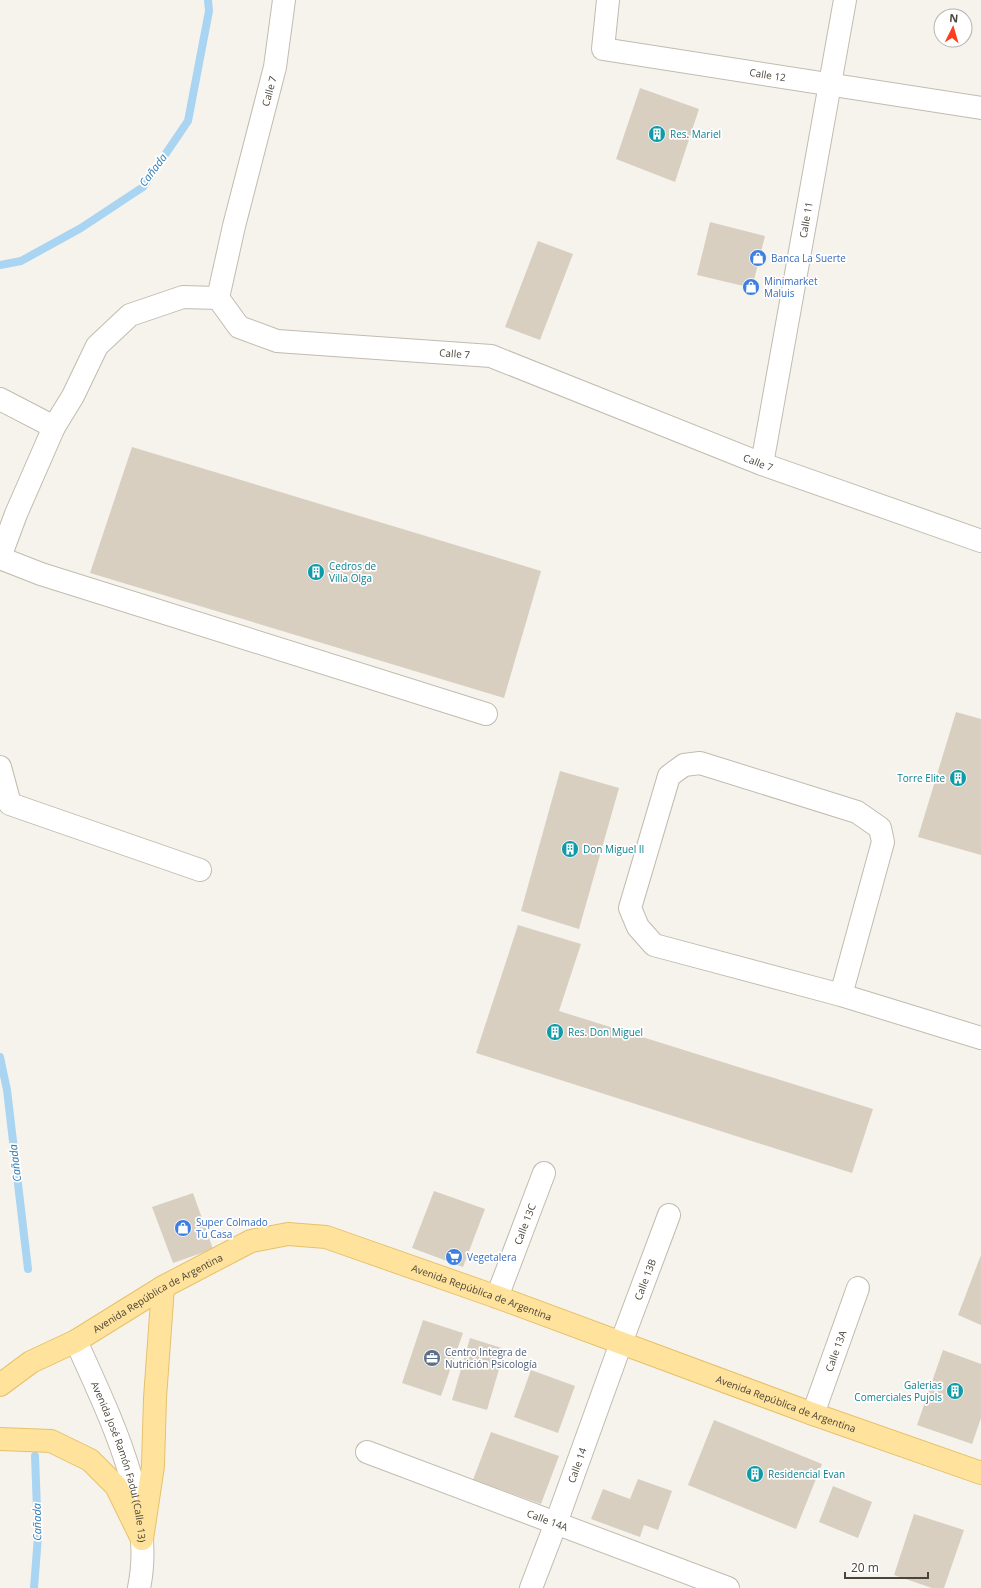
<svg xmlns="http://www.w3.org/2000/svg" width="981" height="1588" font-family="'Open Sans',sans-serif">
<style>
.lines{fill:none;stroke-linecap:round;stroke-linejoin:round}
.stream{stroke:#a9d4f2;stroke-width:8}
.building{fill:#d8cfc1}
.minor-casing{stroke:#c2bbae;stroke-width:24}
.major-casing{stroke:#e6c16a;stroke-width:24}
.minor{stroke:#fff;stroke-width:22}
.major{stroke:#ffe39c;stroke-width:22}
.labels{text-anchor:middle;stroke-width:3.5;stroke-linejoin:round;paint-order:stroke}
.street-label{font-size:10px;fill:#4b4439;stroke:#fff}
.culture-label{font-size:10px;fill:#0d838f;stroke:#fff;text-anchor:start}
.shop-label{font-size:10px;fill:#366cbe;stroke:#fff;text-anchor:start}
.service-label{font-size:10px;fill:#4e5e75;stroke:#fff;text-anchor:start}
.water-label{font-size:11px;font-style:italic;fill:#2e7ab2;stroke:#fff}
</style>
<rect width="100%" height="100%" fill="#f6f3ec"/>
<g class="lines">
<path class="stream" d="M 0,265 L 21,261 L 81,228 L 143,187 L 188,121 L 209,11 L 208,0
M 0,1057 L 7,1090 L 28,1269
M 34,1588 L 38,1536 L 35,1456"/>
</g>
<path class="building" d="M 640,88 L 699,109 L 675,182 L 616,159 Z
M 710,222 L 765,236 L 752,288 L 697,275 Z
M 538,241 L 573,254 L 540,340 L 505,327 Z
M 132,447 L 541,571 L 504,698 L 90,573 Z
M 956,712 L 981,719 L 981,855 L 918,837 Z
M 560,771 L 619,788 L 579,929 L 521,911 Z
M 518,925 L 581,944 L 559,1011 L 873,1109 L 852,1173 L 476,1053 Z
M 434,1191 L 485,1209 L 463,1267 L 412,1248 Z
M 193,1193 L 213,1249 L 173,1263 L 152,1207 Z
M 981,1255 L 981,1325 L 958,1315 Z
M 423,1320 L 463,1333 L 441,1396 L 402,1383 Z
M 470,1338 L 505,1349 L 487,1410 L 452,1400 Z
M 943,1350 L 981,1364 L 981,1418 L 972,1444 L 917,1425 Z
M 531,1370 L 575,1386 L 558,1433 L 514,1417 Z
M 714,1420 L 822,1464 L 796,1529 L 688,1485 Z
M 491,1432 L 559,1456 L 541,1504 L 473,1480 Z
M 638,1479 L 672,1491 L 658,1530 L 644,1525 L 640,1537 L 591,1519 L 603,1489 L 630,1499 Z
M 833,1486 L 872,1502 L 858,1538 L 819,1522 Z
M 914,1514 L 964,1530 L 944,1588 L 932,1588 L 894,1575 Z"/>
<g class="lines">
<g class="minor-casing">
<g id="minor">
<path id="s1" d="M 284,0 L 275,67 L 234,226 L 218,298 L 239,327 L 277,341 L 491,356 L 762,464 L 981,541"/>
<path id="s2" d="M 608,0 L 603,49 L 981,108"/>
<path d="M 0,399 L 54,427"/>
<path id="s3" d="M 762,464 L 845,0"/>
<path d="M 0,557 L 16,514 L 54,427 L 73,396 L 97,346 L 130,315 L 183,297 L 218,298"/>
<path d="M 0,558 L 41,574 L 486,714"/>
<path d="M 0,767 L 10,804 L 200,870"/>
<path d="M 841,995 L 883,842 L 880,828 L 857,812 L 700,763 L 684,765 L 669,776 L 630,908 L 638,927 L 654,945 L 841,995 L 981,1038"/>
<path id="s4" d="M 497,1297 L 544,1173"/>
<path id="s5" d="M 76,1341 C 108,1413 156,1506 139,1588"/>
<path id="s6" d="M 813,1414 L 858,1288"/>
<path id="s7" d="M 367,1452 L 728,1588"/>
<path id="s8" d="M 531,1588 L 556,1523 L 621,1343 L 669,1215"/>
</g>
</g>
<g class="major-casing">
<g id="major">
<path id="s9" d="M 0,1385 L 31,1362 L 76,1341 L 163,1287 L 251,1241 L 288,1234 L 326,1237 L 497,1297 L 813,1414 L 981,1473"/>
<path d="M 0,1439 L 51,1441 L 90,1460 L 116,1486 L 142,1539"/>
<path d="M 142,1539 L 153,1466 L 155,1398 L 163,1287"/>
</g>
</g>
<use href="#minor" class="minor"/>
<use href="#major" class="major"/>
</g>
<defs>
<g id="building-disc" transform="scale(0.9)"><circle r="9.5" fill="#0f9aa8" stroke="#fff"/><path d="M-4-6H4V6H1V3H-1V6H-4ZM-2.5-4.3h1.7v1.8h-1.7ZM.8-4.3h1.7v1.8H.8ZM-2.5-1h1.7V.8h-1.7ZM.8-1h1.7V.8H.8Z" fill="#fff"/></g>
<g id="shop-disc" transform="scale(0.9)"><circle r="9.5" fill="#3f7fe0" stroke="#fff"/><path d="M-5-2.5h2.3a2.7 3.5 0 0 1 5.4 0H5L5.5 6h-11ZM-1.5-2.5h3a1.5 2.3 0 0 0-3 0Z" fill="#fff"/></g>
<g id="supermarket-disc" transform="scale(0.9)"><circle r="9.5" fill="#3f7fe0" stroke="#fff"/><path d="M-6-5.5h2.5l.6 2H6L4.5 2H-2.5L-4.4-4H-6ZM-1.5 3.2a1.3 1.3 0 1 0 .1 0ZM3 3.2a1.3 1.3 0 1 0 .1 0Z" fill="#fff"/></g>
<g id="office-disc" transform="scale(0.9)"><circle r="9.5" fill="#5c6f8a" stroke="#fff"/><path d="M-6-3h4V-5.5h4V-3h4V5H-6ZM-1-4.5V-3h2v-1.5ZM-6 0V1H6V0Z" fill="#fff"/></g>
</defs>
<g fill-rule="evenodd">
<use href="#building-disc" x="657" y="134"/>
<use href="#shop-disc" x="758" y="258"/>
<use href="#shop-disc" x="751" y="287"/>
<use href="#building-disc" x="316" y="572"/>
<use href="#building-disc" x="958" y="778"/>
<use href="#building-disc" x="570" y="849"/>
<use href="#building-disc" x="555" y="1032"/>
<use href="#shop-disc" x="183" y="1228"/>
<use href="#supermarket-disc" x="454" y="1257"/>
<use href="#office-disc" x="432" y="1358"/>
<use href="#building-disc" x="955" y="1391"/>
<use href="#building-disc" x="755" y="1474"/>
</g>
<g class="labels">
<g class="street-label">
<text dy="4" stroke="none"><textPath href="#s2" startOffset="216">Calle 12</textPath></text>
<text transform="translate(269 91) rotate(-75)" y="4">Calle 7</text>
<text dy="4" stroke="none"><textPath href="#s3" startOffset="248">Calle 11</textPath></text>
<text dy="4" stroke="none"><textPath href="#s1" startOffset="560">Calle 7</textPath></text>
<text dy="4" stroke="none"><textPath href="#s1" startOffset="884">Calle 7</textPath></text>
<text dy="4" stroke="none"><textPath href="#s4" startOffset="78">Calle 13C</textPath></text>
<text dy="4" stroke="none"><textPath href="#s8" startOffset="329">Calle 13B</textPath></text>
<text dy="4" stroke="none"><textPath href="#s9" startOffset="531">Avenida República de Argentina</textPath></text>
<text dy="4" stroke="none"><textPath href="#s9" startOffset="183">Avenida República de Argentina</textPath></text>
<text dy="4" stroke="none"><textPath href="#s6" startOffset="67">Calle 13A</textPath></text>
<text dy="4" stroke="none"><textPath href="#s9" startOffset="855">Avenida República de Argentina</textPath></text>
<text dy="4" stroke="none"><textPath href="#s5" startOffset="129">Avenida José Ramón Fadul (Calle 13)</textPath></text>
<text dy="4" stroke="none"><textPath href="#s8" startOffset="131">Calle 14</textPath></text>
<text dy="4" stroke="none"><textPath href="#s7" startOffset="193">Calle 14A</textPath></text>
</g>
<g class="culture-label">
<text x="670" y="138">Res. Mariel</text>
<text x="329" y="570">Cedros de<tspan x="329" dy="12">Villa Olga</tspan></text>
<text x="945" y="782" text-anchor="end">Torre Elite</text>
<text x="583" y="853">Don Miguel II</text>
<text x="568" y="1036">Res. Don Miguel</text>
<text x="942" y="1389" text-anchor="end">Galerias<tspan x="942" dy="12">Comerciales Pujols</tspan></text>
<text x="768" y="1478">Residencial Evan</text>
</g>
<g class="shop-label">
<text x="771" y="262">Banca La Suerte</text>
<text x="764" y="285">Minimarket<tspan x="764" dy="12">Maluis</tspan></text>
<text x="196" y="1226">Super Colmado<tspan x="196" dy="12">Tu Casa</tspan></text>
<text x="467" y="1261">Vegetalera</text>
</g>
<g class="service-label">
<text x="445" y="1356">Centro Integra de<tspan x="445" dy="12">Nutrición Psicología</tspan></text>
</g>
<g class="water-label">
<text transform="translate(153 170) rotate(-53)" y="4">Cañada</text>
<text transform="translate(15 1163) rotate(-97)" y="4">Cañada</text>
<text transform="translate(37 1522) rotate(-91)" y="4">Cañada</text>
</g>
</g>
<g transform="translate(953 28) rotate(5)"><circle r="19" fill="#ffffff" stroke="#b7b4b0"/>
<path d="M0-3L7 15L0 10L-7 15Z" fill="#fc3f1d"/>
<text y="-6" font-size="11" font-weight="bold" text-anchor="middle" fill="#4b4439">N</text>
</g>
<path d="M845 1572v6h83v-6" fill="none" stroke="#4b4439" stroke-width="2"/>
<text x="851" y="1572" font-size="12" fill="#4b4439" stroke="#ffffff" stroke-width="3" paint-order="stroke">20 m</text>
</svg>
